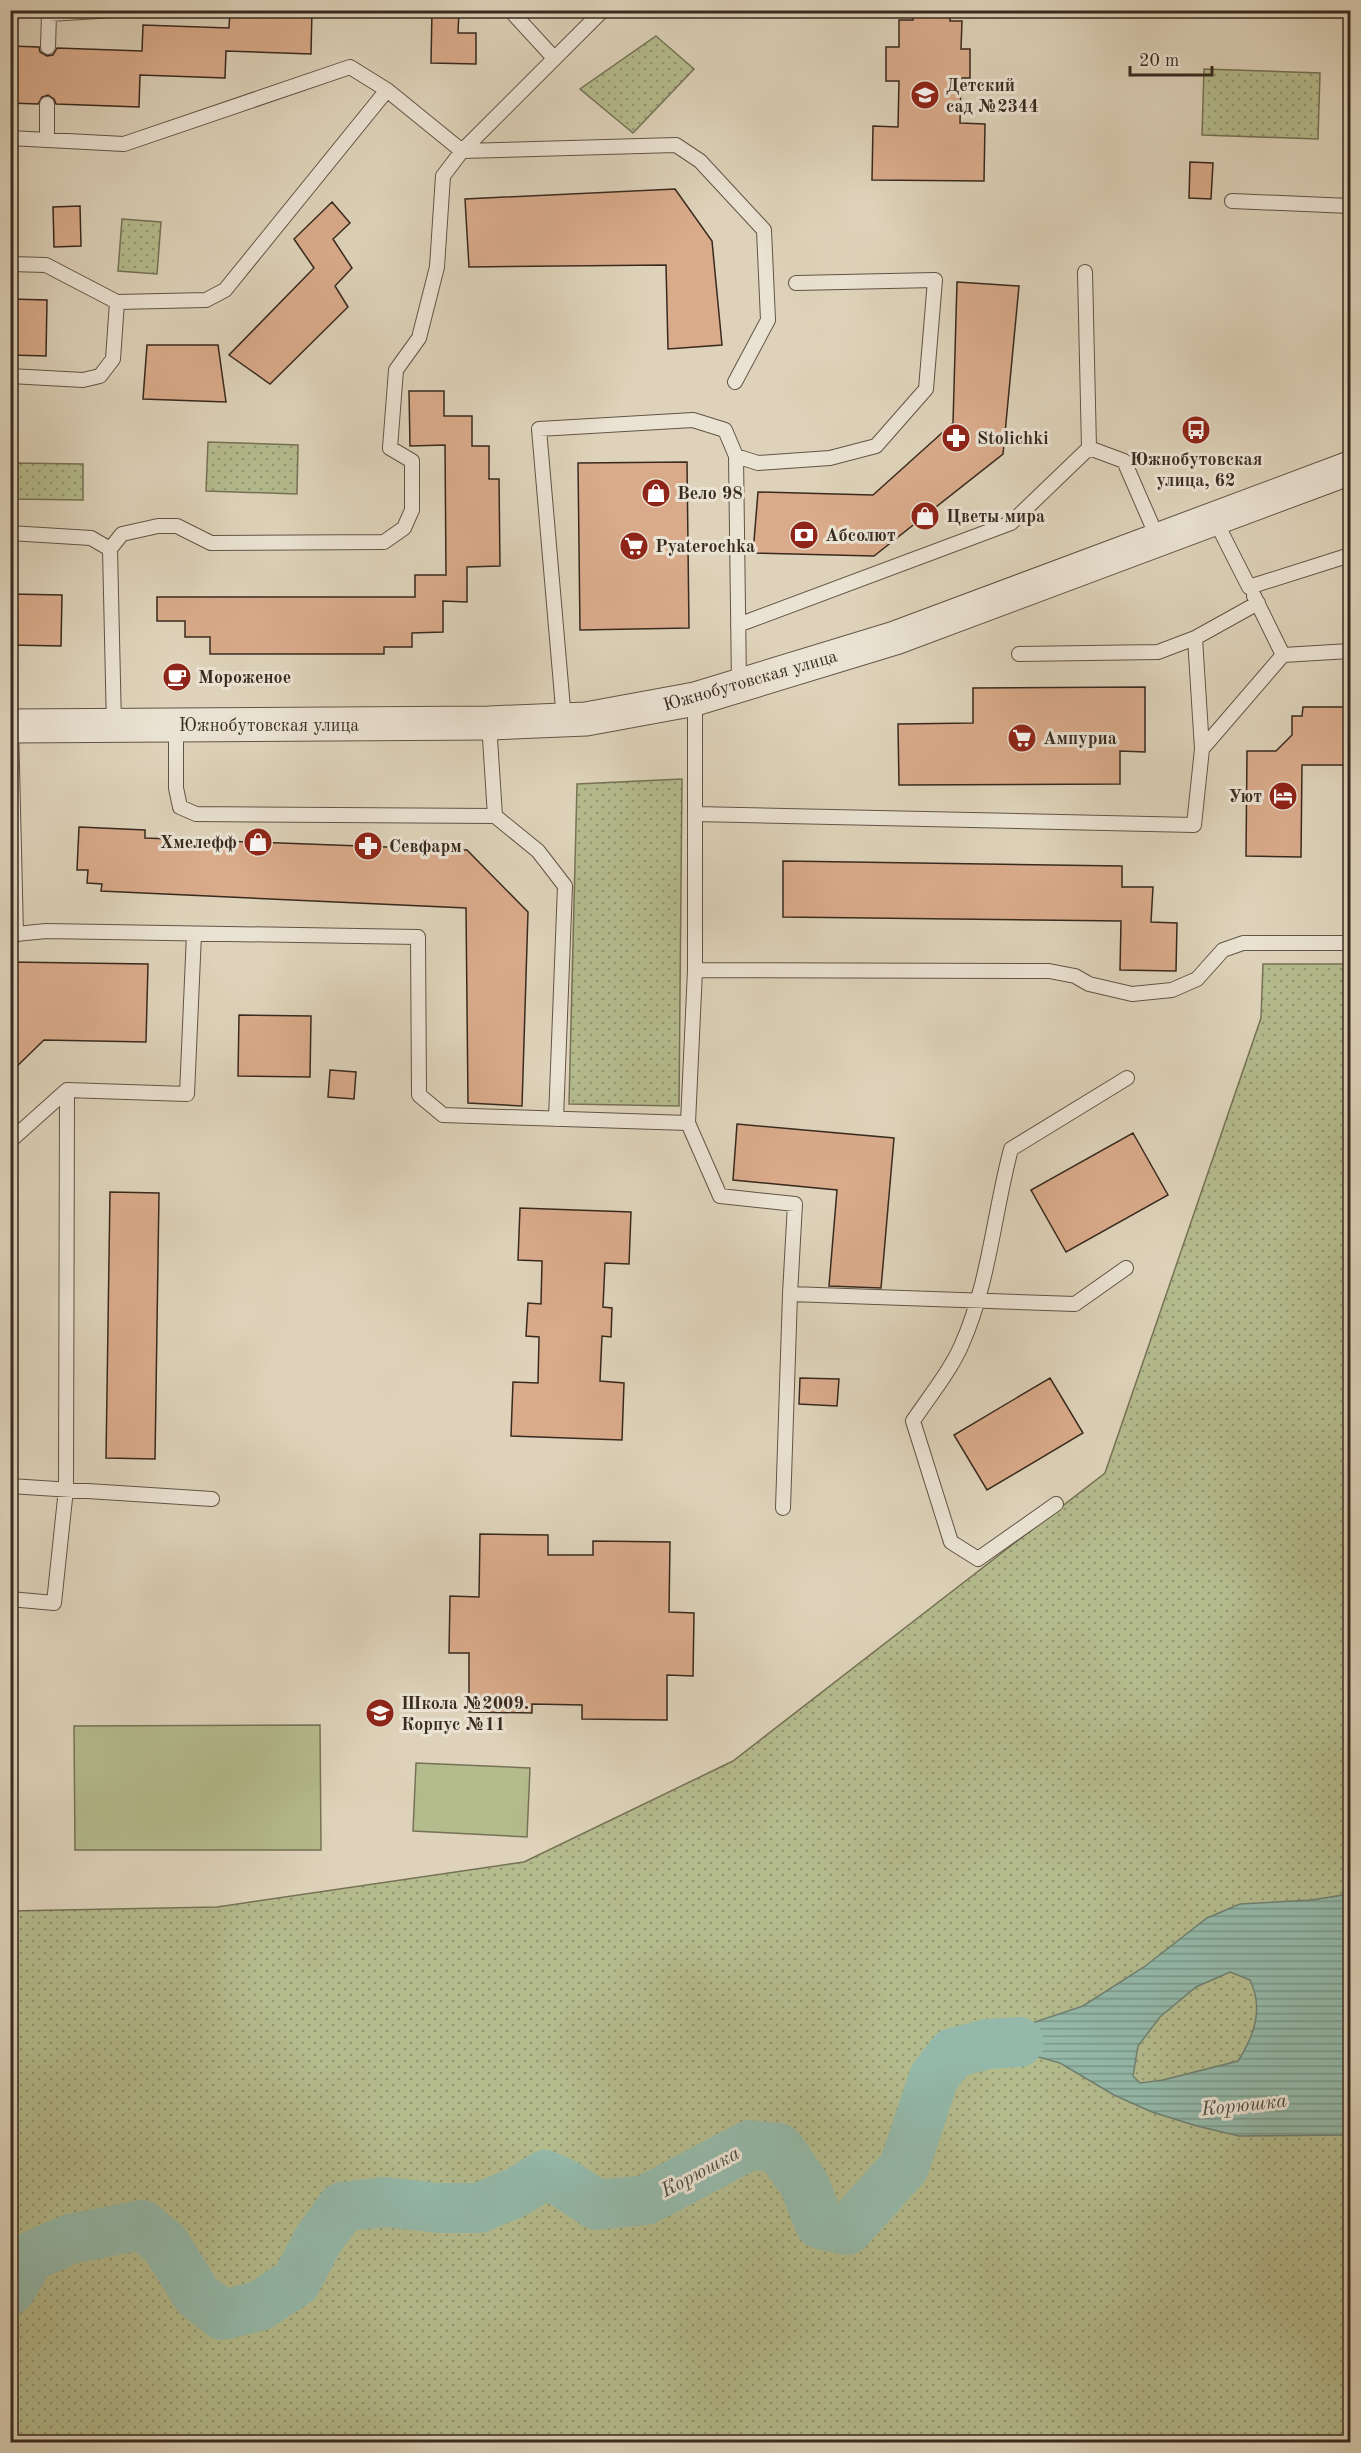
<svg xmlns="http://www.w3.org/2000/svg" width="1361" height="2453" font-family="'Old Standard TT',serif">
<style>
.grass{fill:#b4bb8d;stroke:#767256;stroke-width:1.5}
.park{fill:url(#park-dots);stroke:#767256;stroke-width:1.5}
.water{fill:url(#water-rules);stroke:#6f8072;stroke-width:1.5;fill-rule:evenodd}
.lines{fill:none;stroke-linecap:round;stroke-linejoin:round}
.river{stroke:#94b9aa;stroke-width:50}
.building{fill:#daab8b;stroke:#382a1f;stroke-width:1.5}
.service-casing{stroke:#625446;stroke-width:16}
.tertiary-casing{stroke:#625446;stroke-width:35}
.service{stroke:#eae2d2;stroke-width:14}
.tertiary{stroke:#eae2d2;stroke-width:33}
.labels{text-anchor:middle;stroke-width:6;stroke-linejoin:round;paint-order:stroke}
.poi-label{font-size:18px;font-weight:bold;fill:#382a1f;stroke:#eae2d2;text-anchor:start}
.street-label{font-size:18px;fill:#382a1f;stroke:#eae2d2}
.water-label{font-size:20px;font-style:italic;fill:#4f4e42;stroke:#eae2d2}
</style>
<defs>
<pattern id="park-dots" width="8" height="8" patternUnits="userSpaceOnUse" patternTransform="scale(1.5)"><rect width="8" height="8" fill="#b4bb8d"/><path d="M2 2h.1M6 6h.1" fill="none" stroke="#939873" stroke-width="1.8" stroke-linecap="round"/></pattern>
<pattern id="water-rules" width="6" height="5" patternUnits="userSpaceOnUse" patternTransform="scale(1.5)"><rect width="6" height="5" fill="#94b9aa"/><path d="M0 2.5h6" fill="none" stroke="#7a978a"/></pattern>
</defs>
<rect width="100%" height="100%" fill="#ded3ba"/>
<filter id="stains"><feTurbulence type="fractalNoise" baseFrequency=".00333" numOctaves="4"/><feColorMatrix values="0 0 0 0 .2 0 0 0 0 .09 0 0 0 0 .02 0 0 0 .5 -.17"/></filter>
<radialGradient id="worn" r=".72"><stop offset=".6" stop-color="#630" stop-opacity="0"/><stop offset="1" stop-color="#630" stop-opacity=".3"/></radialGradient>
<path class="grass" d="M 320,1725 L 321,1850 L 75,1850 L 74,1726 Z
M 416,1763 L 530,1768 L 527,1837 L 413,1831 Z"/>
<path class="park" d="M 656,36 L 694,69 L 633,133 L 580,89 Z
M 1204,69 L 1320,73 L 1318,139 L 1202,135 Z
M 122,219 L 161,222 L 157,274 L 118,271 Z
M 208,442 L 298,445 L 297,494 L 206,491 Z
M 11,463 L 83,464 L 83,500 L 11,499 Z
M 682,779 L 679,1106 L 569,1104 L 577,784 Z
M 1263,964 L 1350,964 L 1350,2442 L 11,2442 L 10,1911 L 217,1907 L 524,1862 L 733,1761 L 1105,1473 L 1261,1018 Z"/>
<path class="water" d="M 1350,1894 L 1350,2135 L 1239,2136 L 1197,2126 L 1152,2112 L 1114,2095 L 1060,2063 L 1013,2050 L 962,2056 L 953,2053 L 955,2044 L 1020,2027 L 1083,2006 L 1144,1967 L 1207,1918 L 1240,1904 L 1312,1900 ZM 1230,1972 L 1250,1980 C 1264,2009 1254,2036 1238,2061 L 1163,2080 L 1140,2083 L 1133,2076 L 1138,2046 L 1160,2017 L 1196,1987 Z"/>
<g class="lines">
<path class="river" d="M 10,2290 L 30,2257 L 70,2239 L 142,2225 L 165,2244 L 197,2295 L 222,2315 L 259,2306 L 296,2282 L 318,2240 L 342,2207 L 384,2202 L 440,2208 L 479,2208 L 517,2192 L 545,2175 L 565,2184 L 597,2205 L 646,2200 L 750,2145 L 779,2148 L 804,2184 L 820,2224 L 847,2230 L 904,2167 L 934,2077 L 953,2053 L 988,2044 L 1019,2042"/>
</g>
<path class="building" d="M 230,10 L 312,10 L 311,54 L 226,51 L 225,78 L 140,75 L 139,107 L 56,104 L 54,99 L 48,95 L 42,97 L 38,104 L 10,103 L 10,46 L 39,47 L 40,52 L 47,56 L 53,55 L 57,48 L 142,51 L 143,25 L 229,28 Z
M 432,10 L 459,10 L 458,33 L 476,33 L 476,64 L 431,63 Z
M 913,10 L 950,10 L 950,21 L 962,21 L 961,49 L 970,49 L 970,78 L 961,78 L 960,123 L 985,124 L 984,181 L 872,180 L 873,126 L 898,127 L 899,81 L 886,81 L 886,47 L 899,47 L 899,20 L 913,20 Z
M 1190,162 L 1213,163 L 1211,199 L 1189,198 Z
M 675,189 L 712,241 L 722,345 L 668,349 L 666,265 L 469,267 L 465,199 Z
M 332,202 L 350,223 L 333,239 L 352,268 L 335,286 L 348,307 L 270,384 L 229,355 L 314,268 L 294,239 Z
M 80,206 L 81,246 L 54,247 L 53,207 Z
M 957,282 L 1019,286 L 1003,454 L 874,556 L 753,553 L 758,492 L 873,495 L 953,423 Z
M 10,299 L 47,300 L 46,356 L 10,355 Z
M 147,345 L 218,345 L 226,402 L 143,399 Z
M 409,391 L 444,391 L 444,416 L 472,416 L 472,446 L 489,446 L 489,479 L 499,479 L 500,566 L 467,567 L 467,602 L 443,601 L 443,632 L 412,633 L 412,647 L 384,647 L 384,654 L 210,654 L 210,637 L 185,637 L 185,621 L 157,621 L 157,597 L 415,597 L 415,575 L 446,575 L 445,445 L 410,446 Z
M 687,462 L 689,628 L 580,630 L 578,463 Z
M 10,594 L 62,595 L 61,646 L 10,645 Z
M 1145,687 L 1145,752 L 1120,751 L 1120,784 L 899,785 L 898,724 L 973,723 L 973,688 Z
M 1303,707 L 1350,707 L 1350,765 L 1302,765 L 1301,857 L 1246,856 L 1247,751 L 1276,751 L 1292,735 L 1292,716 L 1302,716 Z
M 79,827 L 145,830 L 145,838 L 467,850 L 528,912 L 522,1106 L 468,1103 L 466,908 L 101,891 L 102,884 L 87,883 L 88,870 L 77,870 Z
M 783,861 L 1122,866 L 1122,887 L 1153,887 L 1151,922 L 1177,923 L 1176,971 L 1120,970 L 1121,921 L 783,917 Z
M 10,962 L 148,964 L 146,1042 L 44,1040 L 10,1073 Z
M 239,1015 L 311,1016 L 310,1077 L 238,1076 Z
M 330,1070 L 356,1072 L 354,1099 L 328,1097 Z
M 737,1124 L 894,1138 L 881,1288 L 829,1286 L 837,1190 L 733,1180 Z
M 1133,1133 L 1168,1195 L 1066,1252 L 1031,1190 Z
M 110,1192 L 159,1193 L 155,1459 L 106,1458 Z
M 520,1208 L 631,1212 L 629,1264 L 605,1263 L 603,1307 L 612,1308 L 611,1337 L 602,1336 L 600,1381 L 624,1383 L 622,1440 L 511,1436 L 513,1382 L 538,1383 L 539,1337 L 526,1336 L 528,1303 L 541,1304 L 542,1261 L 518,1260 Z
M 800,1378 L 839,1379 L 837,1406 L 799,1404 Z
M 1050,1378 L 1083,1433 L 987,1490 L 954,1435 Z
M 480,1534 L 548,1535 L 548,1555 L 593,1555 L 593,1541 L 670,1542 L 669,1612 L 694,1613 L 693,1676 L 667,1675 L 667,1720 L 582,1719 L 582,1705 L 532,1704 L 532,1713 L 469,1712 L 469,1653 L 449,1653 L 450,1596 L 479,1597 Z"/>
<g class="lines">
<g class="service-casing">
<path id="service" d="M 510,10 L 554,58
M 48,47 L 49,14 L 114,10
M 387,90 L 462,151 L 603,10
M 10,138 L 124,144 L 350,67 L 387,90 L 225,290 L 206,300 L 117,302 L 46,265 L 10,264
M 47,140 L 47,104
M 1232,201 L 1350,206
M 10,376 L 83,380 L 100,376 L 113,359 L 117,302
M 1089,448 L 1124,461 L 1158,539
M 736,456 L 758,463 L 830,458 L 876,446 L 926,389 L 935,280 L 796,283
M 1214,518 L 1249,587 L 1350,555
M 10,533 L 91,538 L 110,549 L 114,726
M 110,549 L 122,534 L 158,526 L 177,526 L 211,543 L 384,542 L 404,528 L 412,510 L 412,461 L 390,448 L 396,370 L 419,338 L 437,267 L 443,176 L 462,151 L 676,145 L 700,161 L 764,230 L 768,320 L 735,382
M 1254,596 L 1283,655 L 1350,651
M 738,625 L 1011,523 L 1089,448 L 1085,272
M 1019,654 L 1158,652 L 1195,638
M 695,699 L 695,970 L 1049,971 L 1075,976 L 1089,984 L 1132,994 L 1172,990 L 1197,979 L 1223,950 L 1243,943 L 1350,943
M 564,720 L 539,429 L 693,420 L 725,430 L 736,456 L 739,685
M 11,726 L 16,934
M 176,726 L 176,788 L 180,807 L 196,814 L 495,816 L 489,723
M 1202,749 L 1195,638 L 1258,603
M 695,814 L 1194,825 L 1202,749 L 1283,655
M 495,816 L 538,851 L 565,886 L 556,1119
M 10,940 L 16,934 L 46,931 L 418,937 L 419,1095 L 443,1115 L 688,1123 L 695,970
M 688,1123 L 720,1196 L 795,1204 L 790,1294 L 1075,1304 L 1126,1268
M 10,1141 L 67,1090 L 187,1094 L 194,934
M 10,1486 L 212,1499
M 1056,1504 L 978,1559 L 951,1542 L 913,1421 C 929,1397 951,1370 962,1344 C 989,1283 994,1213 1011,1149 L 1127,1078
M 783,1508 L 790,1294
M 10,1599 L 54,1603 L 66,1489 L 67,1090"/>
</g>
<g class="tertiary-casing">
<path id="tertiary" d="M 10,726 L 489,723 L 586,719 L 695,699 L 895,638 L 1350,468"/>
</g>
<use href="#service" class="service"/>
<use href="#tertiary" class="tertiary"/>
</g>
<defs>
<g id="school-disc" transform="scale(1.5)"><circle r="9.5" fill="#8f2418" stroke="#eae2d2"/><path d="M0-5L7-2L0 1L-7-2ZM-4 1L0 2.5L4 1V4Q0 6-4 4Z" fill="#fff"/></g>
<g id="bus-disc" transform="scale(1.5)"><circle r="9.5" fill="#8f2418" stroke="#eae2d2"/><path d="M-5-6H5V4H4V6H2V4H-2V6H-4V4H-5ZM-3.5-4V0h7V-4ZM-3.5 1.2v1.5H-2V1.2ZM2 1.2v1.5H3.5V1.2Z" fill="#fff"/></g>
<g id="pharmacy-disc" transform="scale(1.5)"><circle r="9.5" fill="#8f2418" stroke="#eae2d2"/><path d="M-2-6h4v4h4v4h-4v4h-4v-4h-4v-4h4Z" fill="#fff"/></g>
<g id="shop-disc" transform="scale(1.5)"><circle r="9.5" fill="#8f2418" stroke="#eae2d2"/><path d="M-5-2.5h2.3a2.7 3.5 0 0 1 5.4 0H5L5.5 6h-11ZM-1.5-2.5h3a1.5 2.3 0 0 0-3 0Z" fill="#fff"/></g>
<g id="bank-disc" transform="scale(1.5)"><circle r="9.5" fill="#8f2418" stroke="#eae2d2"/><path d="M-6-4H6V4H-6ZM0-2.3a2.3 2.3 0 1 0 0 4.6a2.3 2.3 0 1 0 0-4.6Z" fill="#fff"/></g>
<g id="supermarket-disc" transform="scale(1.5)"><circle r="9.5" fill="#8f2418" stroke="#eae2d2"/><path d="M-6-5.5h2.5l.6 2H6L4.5 2H-2.5L-4.4-4H-6ZM-1.5 3.2a1.3 1.3 0 1 0 .1 0ZM3 3.2a1.3 1.3 0 1 0 .1 0Z" fill="#fff"/></g>
<g id="cafe-disc" transform="scale(1.5)"><circle r="9.5" fill="#8f2418" stroke="#eae2d2"/><path d="M-5.5-4.5H6V0H3Q3 3.5 0 3.5H-2.5Q-5.5 3.5-5.5 0ZM3-3.2v2h1.7v-2ZM-6 4.5H4V6H-6Z" fill="#fff"/></g>
<g id="hotel-disc" transform="scale(1.5)"><circle r="9.5" fill="#8f2418" stroke="#eae2d2"/><path d="M-6-4.5h1.5V1H6V5H4.5V3h-9V5H-6ZM-4 0a1.8 1.8 0 1 1 3.6 0ZM.5 0V-2.5h3Q6-2.5 6 0Z" fill="#fff"/></g>
</defs>
<g fill-rule="evenodd">
<use href="#school-disc" x="925" y="95"/>
<use href="#bus-disc" x="1196" y="430"/>
<use href="#pharmacy-disc" x="956" y="438"/>
<use href="#shop-disc" x="656" y="493"/>
<use href="#shop-disc" x="925" y="516"/>
<use href="#bank-disc" x="804" y="535"/>
<use href="#supermarket-disc" x="634" y="546"/>
<use href="#cafe-disc" x="177" y="677"/>
<use href="#supermarket-disc" x="1022" y="738"/>
<use href="#hotel-disc" x="1283" y="796"/>
<use href="#shop-disc" x="258" y="842"/>
<use href="#pharmacy-disc" x="368" y="846"/>
<use href="#school-disc" x="380" y="1713"/>
</g>
<g class="labels">
<g class="poi-label">
<text x="946" y="91">Детский<tspan x="946" dy="21">сад №2344</tspan></text>
<text x="977" y="444">Stolichki</text>
<text x="1196" y="465" text-anchor="middle">Южнобутовская<tspan x="1196" dy="21">улица, 62</tspan></text>
<text x="677" y="499">Вело 98</text>
<text x="946" y="522">Цветы мира</text>
<text x="825" y="541">Абсолют</text>
<text x="655" y="552">Pyaterochka</text>
<text x="198" y="683">Мороженое</text>
<text x="1043" y="744">Ампуриа</text>
<text x="1262" y="802" text-anchor="end">Уют</text>
<text x="237" y="848" text-anchor="end">Хмелефф</text>
<text x="389" y="852">Севфарм</text>
<text x="401" y="1709">Школа №2009.<tspan x="401" dy="21">Корпус №11</tspan></text>
</g>
<g class="street-label">
<text transform="translate(750 680) rotate(-16)" y="6">Южнобутовская улица</text>
<text x="269" y="731">Южнобутовская улица</text>
</g>
<g class="water-label">
<text transform="translate(1244 2104) rotate(-6)" y="7">Корюшка</text>
<text transform="translate(700 2171) rotate(-28)" y="7">Корюшка</text>
</g>
</g>
<rect width="1361" height="2453" fill="none" stroke="#ded3ba" stroke-width="36"/>
<rect x="12" y="12" width="1337" height="2429" fill="none" stroke="#382a1f" stroke-width="3"/>
<rect x="18" y="18" width="1325" height="2417" fill="none" stroke="#382a1f" stroke-width="1.5"/>
<path d="M1130 66v9h82v-9" fill="none" stroke="#382a1f" stroke-width="3"/>
<text x="1139" y="66" font-size="18" fill="#382a1f" stroke="#eae2d2" stroke-width="4.5" paint-order="stroke">20 m</text>
<rect width="100%" height="100%" filter="url(#stains)"/>
<rect width="100%" height="100%" fill="url(#worn)"/>
</svg>
